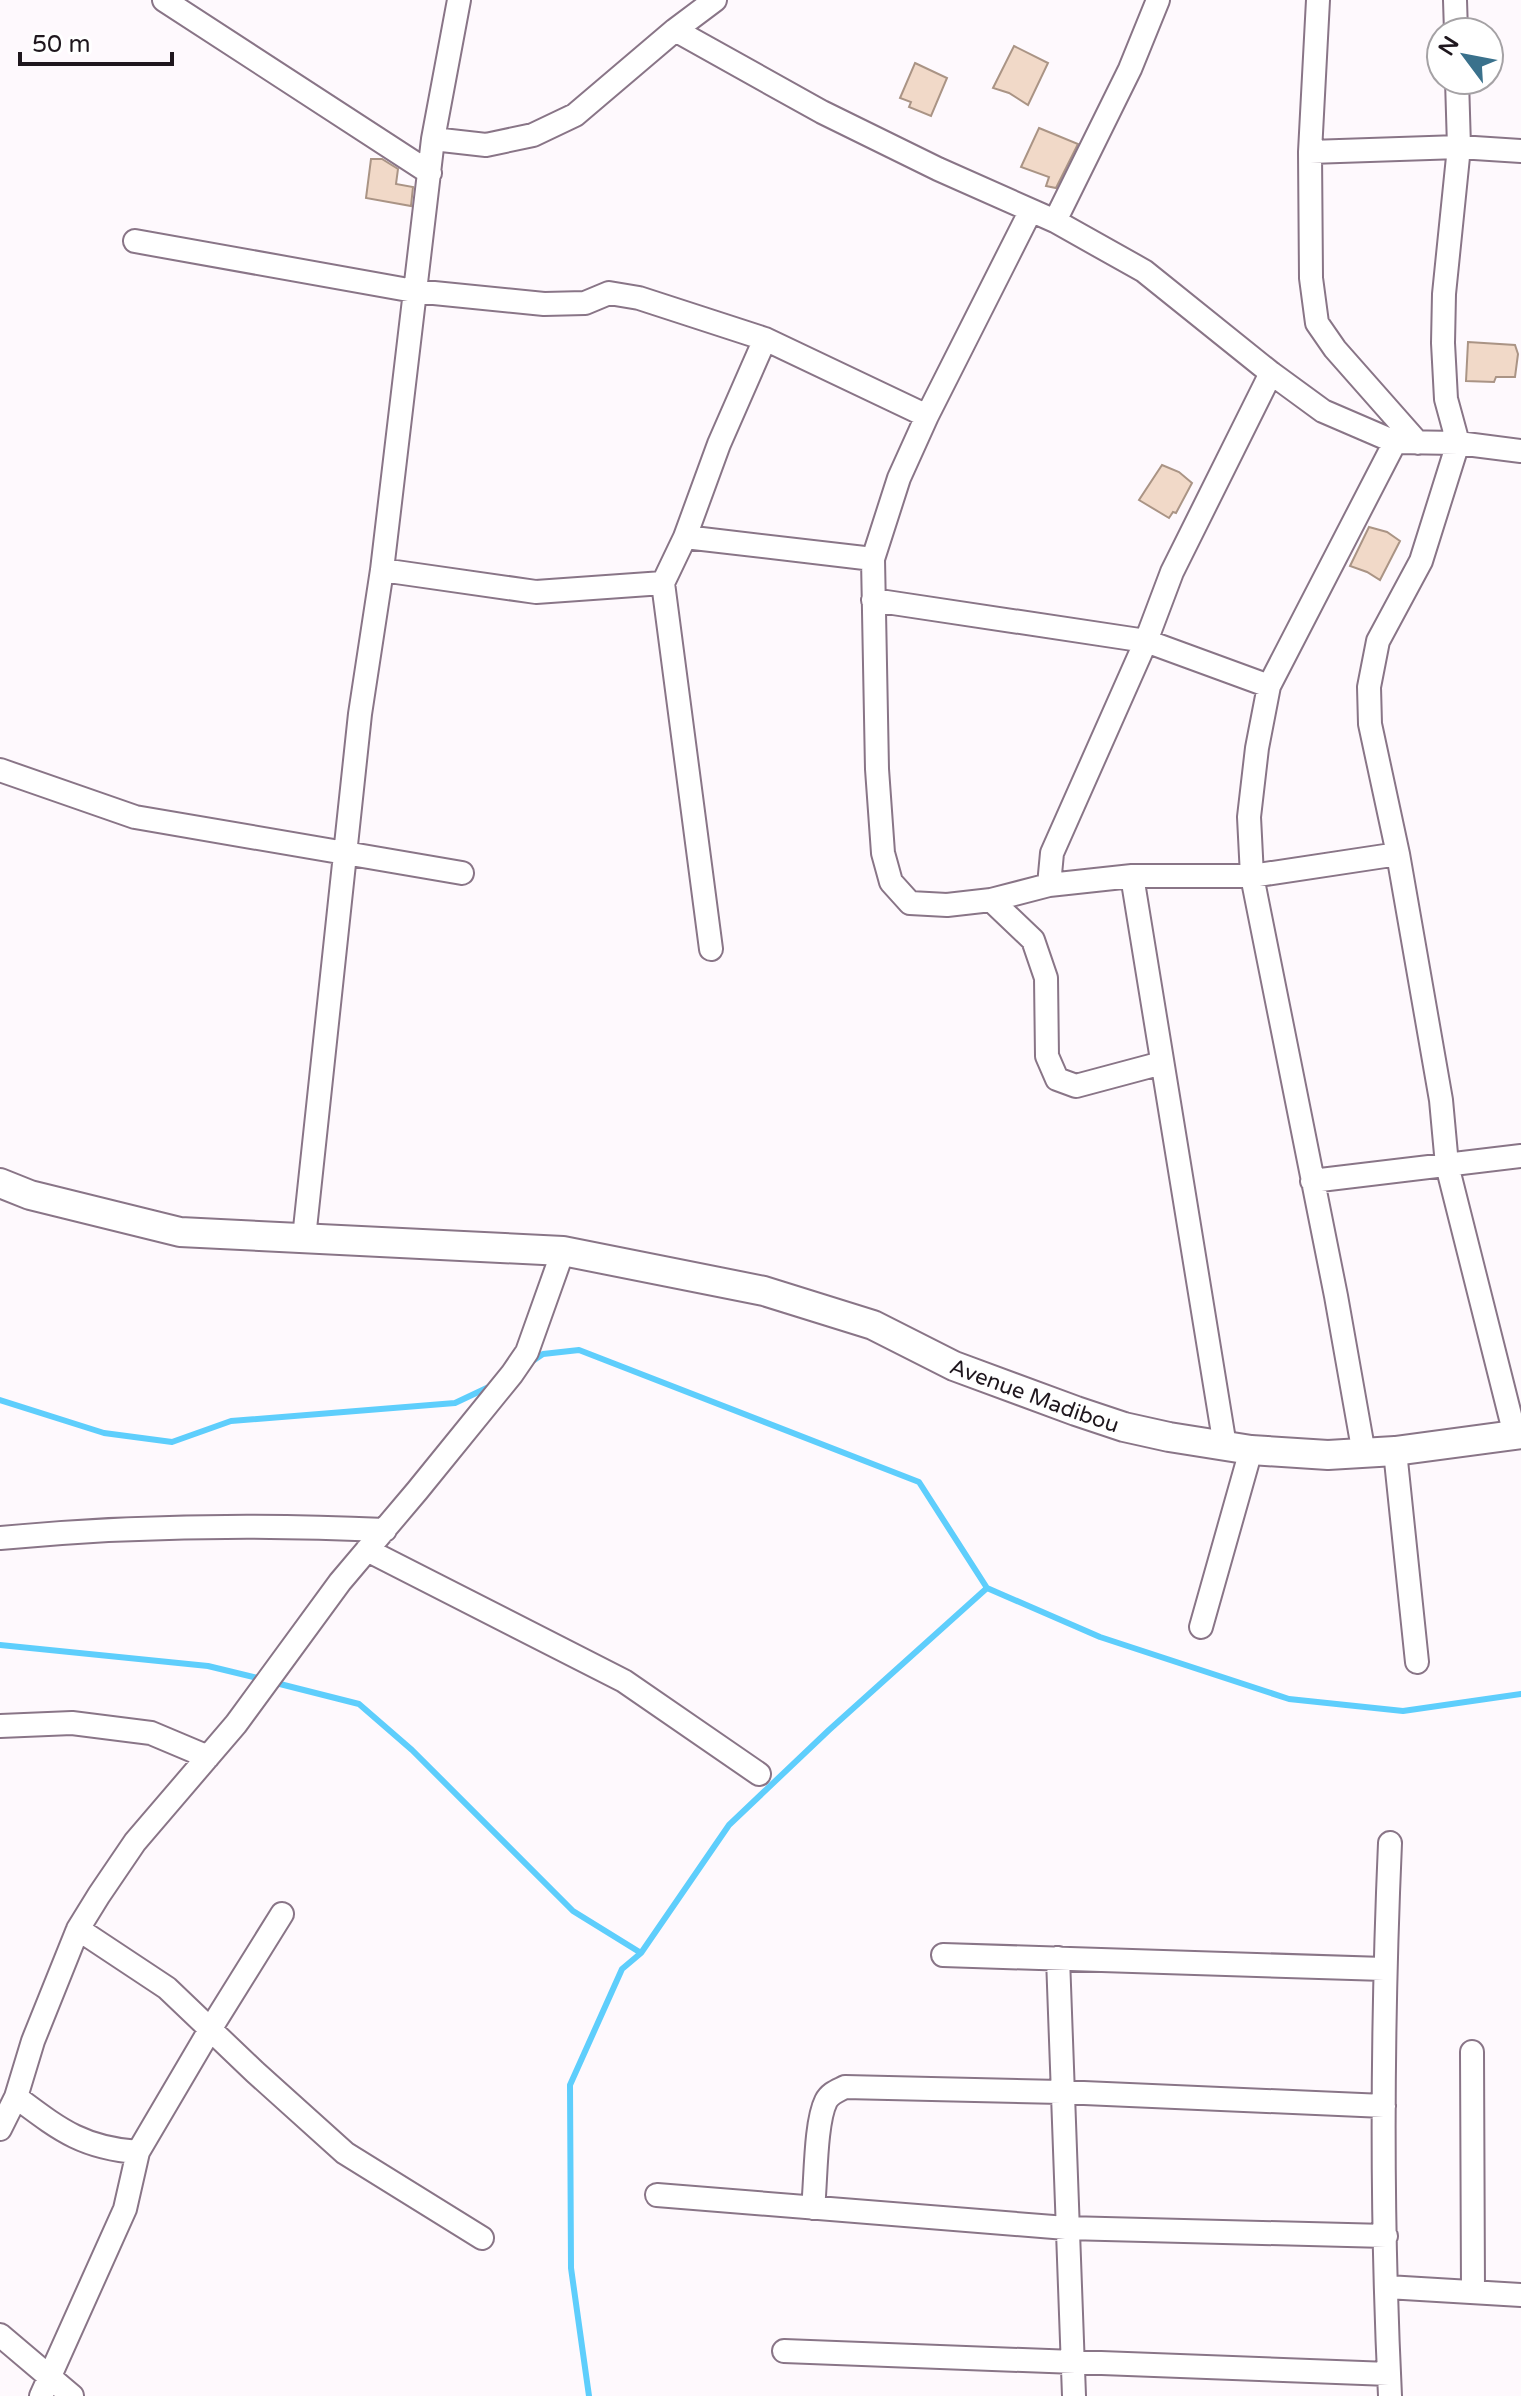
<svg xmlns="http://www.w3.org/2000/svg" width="1521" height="2396" font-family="'Varela Round',sans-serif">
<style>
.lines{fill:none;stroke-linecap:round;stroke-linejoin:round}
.stream{stroke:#5ecefc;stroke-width:6}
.building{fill:#f1d9c8;stroke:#aa9485;stroke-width:2}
.minor-casing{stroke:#897587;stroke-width:26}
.tertiary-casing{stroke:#897587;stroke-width:32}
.minor{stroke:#fff;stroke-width:22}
.tertiary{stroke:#fff;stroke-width:28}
.labels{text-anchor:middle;stroke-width:8;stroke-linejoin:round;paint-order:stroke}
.street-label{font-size:22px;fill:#1f171e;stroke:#fff}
</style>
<rect width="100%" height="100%" fill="#fef9fd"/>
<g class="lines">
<path class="stream" d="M 531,1362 L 543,1354 L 579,1350 L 919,1482 L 987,1588 L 1100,1637 L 1289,1699 L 1403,1711 L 1521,1694
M 0,1400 L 104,1433 L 172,1442 L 231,1421 L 455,1403 L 491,1386
M 0,1645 L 208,1666 L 262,1679
M 272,1682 L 359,1704 L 412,1750 L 573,1911 L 641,1953 L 729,1825 L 829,1730 L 987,1588
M 589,2396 L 571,2268 L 570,2085 L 622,1969 L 641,1953"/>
</g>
<path class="building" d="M 1014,46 L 1048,63 L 1028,105 L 1009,93 L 993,88 Z
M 915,63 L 947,78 L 931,116 L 909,107 L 911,102 L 900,98 Z
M 1039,128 L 1078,144 L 1056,188 L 1046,186 L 1049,177 L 1021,167 Z
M 371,159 L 382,159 L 398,169 L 396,184 L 413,187 L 411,206 L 366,198 Z
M 1468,342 L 1515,345 L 1518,354 L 1515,377 L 1496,377 L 1494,382 L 1466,381 Z
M 1162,465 L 1179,472 L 1192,483 L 1176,513 L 1173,512 L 1169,518 L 1139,500 Z
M 1369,527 L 1387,532 L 1400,541 L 1380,580 L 1367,572 L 1350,566 Z"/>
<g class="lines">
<g class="minor-casing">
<path id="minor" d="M 164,0 L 430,173
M 459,0 L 433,139 L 486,145 L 533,135 L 575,115 L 675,30 L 822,112 L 938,169 L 1055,221 L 1144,271 L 1271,373 L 1323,411 L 1395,442 L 1458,443 L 1521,451
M 1318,0 L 1310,152 L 1311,278 L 1317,323 L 1335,349 L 1418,443
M 1455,0 L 1456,32
M 675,30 L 715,0
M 1457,80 L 1459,147 L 1444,294 L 1443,343 L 1446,399 L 1458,443 L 1421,561 L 1378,641 L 1369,687 L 1370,724 L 1398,854 L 1441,1100 L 1447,1165 L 1515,1435
M 1310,152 L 1459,147 L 1521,151
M 1030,212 L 927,416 L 899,478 L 873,559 L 877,769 L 883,853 L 891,882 L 910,903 L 947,905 L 991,900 L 1049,885 L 1132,876 L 1252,876 L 1398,854
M 1055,221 L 1130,69 L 1158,0
M 135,241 L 414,291 L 544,304 L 585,303 L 609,293 L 639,298 L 765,339
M 685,537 L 719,444 L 765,339 L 927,416
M 382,570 L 536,592 L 663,583 L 685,537 L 873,559
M 663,583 L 711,949
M 873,600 L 1146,641 L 1269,686
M 0,770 L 135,817 L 462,873
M 1132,876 L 1225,1446
M 1049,885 L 1052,853 L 1146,641 L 1172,572 L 1271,373
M 991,900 L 1033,940 L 1046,978 L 1047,1056 L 1057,1079 L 1076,1086 L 1162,1063
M 1312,1181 L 1521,1156
M 304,1238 L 360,714 L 382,570 L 433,139
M 1395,1451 L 1417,1662
M 1364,1454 L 1336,1296 L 1252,876 L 1249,817 L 1257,748 L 1269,686 L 1395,442
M 0,1538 C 128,1526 257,1524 385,1530
M 367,1550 L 624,1681 L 759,1774
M 1201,1627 L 1251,1450
M 0,1726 L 72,1723 L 151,1733 L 208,1757
M 1390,1843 C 1382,2027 1381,2212 1390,2396
M 78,1929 L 167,1988 L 255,2072 L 345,2153 L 482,2238
M 943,1955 L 1384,1969
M 1058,1958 L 1074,2396
M 1472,2052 L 1473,2291
M 16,2097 C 59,2129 82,2148 138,2152 L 211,2028 L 282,1914
M 0,2129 L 16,2097 L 33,2041 L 78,1929 L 99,1895 L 135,1842 L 236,1724 L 340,1582 L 417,1491 L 512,1374 L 527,1352 L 563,1251
M 657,2195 L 1066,2228 L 1386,2236
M 813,2208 C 816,2182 815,2123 826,2101 C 830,2093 837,2091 845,2087 L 1061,2092 L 1384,2106
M 1387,2287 L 1521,2295
M 0,2335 L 72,2396
M 784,2351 L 1389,2374
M 41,2396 L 125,2209 L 138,2152"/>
</g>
<g class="tertiary-casing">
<g id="tertiary">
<path id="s1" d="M 0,1183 L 30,1195 L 180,1232 L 563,1251 L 764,1291 L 873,1325 L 954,1366 L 1076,1411 L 1124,1427 L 1169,1437 L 1251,1450 L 1328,1455 L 1395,1451 L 1521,1434"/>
</g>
</g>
<use href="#minor" class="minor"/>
<use href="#tertiary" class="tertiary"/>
</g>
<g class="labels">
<g class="street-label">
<text dy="8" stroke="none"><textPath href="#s1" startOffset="1066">Avenue Madibou</textPath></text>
</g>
</g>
<g transform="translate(1465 56) rotate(302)"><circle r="38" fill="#ffffff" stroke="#a5a2a5" stroke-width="2"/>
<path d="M0-6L14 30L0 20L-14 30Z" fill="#3a718c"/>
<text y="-12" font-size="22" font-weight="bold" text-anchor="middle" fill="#1f171e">N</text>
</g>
<path d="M20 52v12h152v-12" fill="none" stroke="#1f171e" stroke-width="4"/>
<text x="32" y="52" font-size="24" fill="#1f171e" stroke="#ffffff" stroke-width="6" paint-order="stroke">50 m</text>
</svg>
